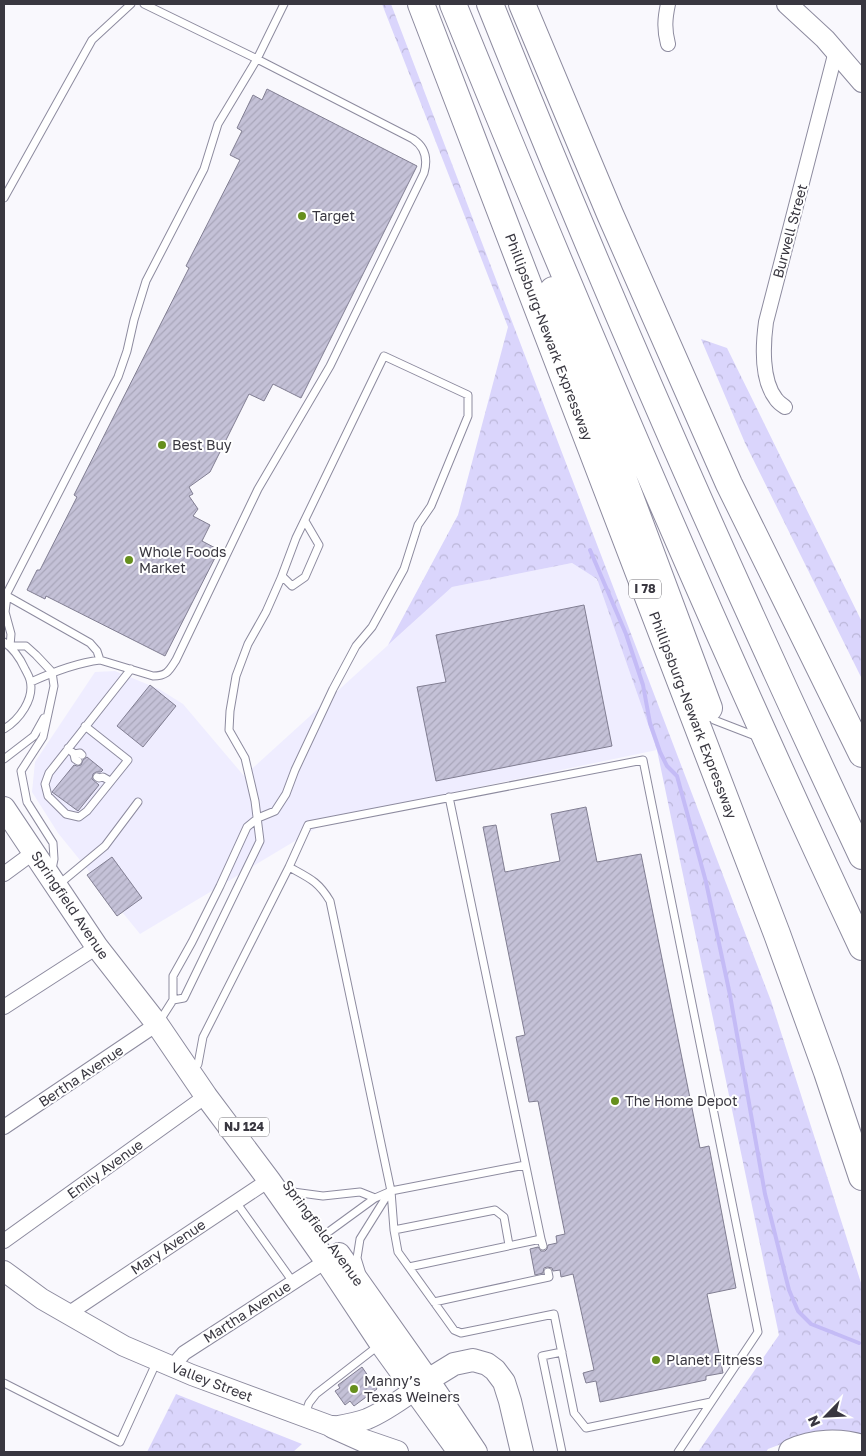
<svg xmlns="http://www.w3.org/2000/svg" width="866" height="1456" font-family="'Golos Text',sans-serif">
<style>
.built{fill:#efedff}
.forest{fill:url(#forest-crowns)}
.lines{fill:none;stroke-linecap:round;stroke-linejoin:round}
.stream{stroke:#c4bbf6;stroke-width:4}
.building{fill:url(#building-hatch);stroke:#817e92}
.lane-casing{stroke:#8d8b9f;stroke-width:9}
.street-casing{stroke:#8d8b9f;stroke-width:16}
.secondary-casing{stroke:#8d8b9f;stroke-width:22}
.primary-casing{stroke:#8d8b9f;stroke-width:24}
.highway-casing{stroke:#8d8b9f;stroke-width:28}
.lane{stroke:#fff;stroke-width:7}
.street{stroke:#fff;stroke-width:14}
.secondary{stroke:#fff;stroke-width:20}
.primary{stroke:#fff;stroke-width:22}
.highway{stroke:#fff;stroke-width:26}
.poi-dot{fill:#668f1d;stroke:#fff;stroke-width:2}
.labels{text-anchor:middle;stroke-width:4;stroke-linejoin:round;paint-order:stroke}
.shield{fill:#fff;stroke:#747379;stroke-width:1}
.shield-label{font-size:12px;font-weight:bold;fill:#393740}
.poi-label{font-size:14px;fill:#393740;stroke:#fff;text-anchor:start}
.street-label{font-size:14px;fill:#393740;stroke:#fff}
</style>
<defs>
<pattern id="forest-crowns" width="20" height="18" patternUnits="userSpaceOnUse" patternTransform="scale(1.25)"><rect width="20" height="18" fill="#dad5fc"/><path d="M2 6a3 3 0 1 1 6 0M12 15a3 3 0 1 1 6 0" fill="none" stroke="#bcb7d9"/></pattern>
<pattern id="building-hatch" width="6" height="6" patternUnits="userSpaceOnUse" patternTransform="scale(1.25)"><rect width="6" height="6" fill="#c4c1d7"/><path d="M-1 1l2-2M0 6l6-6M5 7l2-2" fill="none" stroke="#a9a6ba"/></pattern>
</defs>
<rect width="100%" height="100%" fill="#f9f8fd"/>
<path class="built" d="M 572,563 L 597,579 L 657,750 L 335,817 L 140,934 L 58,833 L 32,792 L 35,762 L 95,672 L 115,671 L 159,689 L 183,704 L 244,776 L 452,587 Z"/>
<path class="forest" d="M 382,4 L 391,4 L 771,1001 L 862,1286 L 862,1437 L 813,1432 L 768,1449 L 766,1452 L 698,1452 L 779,1335 L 657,750 L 597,579 L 572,563 L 452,587 L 388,645 L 458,515 L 508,327 Z
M 701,339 L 727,348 L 862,622 L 862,679 L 745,443 Z
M 176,1394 L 302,1444 L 293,1452 L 147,1452 Z"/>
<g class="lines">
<path class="stream" d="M 590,550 L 626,634 L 643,685 L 650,723 L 660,752 L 667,766 L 677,776 L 706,882 L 730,995 L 765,1194 L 789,1290 L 798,1311 L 811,1324 L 859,1343"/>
</g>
<path class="building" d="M 267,89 L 417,166 L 301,398 L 273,384 L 264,401 L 249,394 L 210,472 L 189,487 L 193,494 L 189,496 L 198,509 L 193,516 L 210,525 L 202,541 L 219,550 L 165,656 L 46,596 L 45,599 L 27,590 L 37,570 L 40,570 L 77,497 L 74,495 L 189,268 L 186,266 L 240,160 L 230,155 L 242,131 L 237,128 L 253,95 L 262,100 Z
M 584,605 L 612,746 L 436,781 L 417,687 L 446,682 L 436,635 Z
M 150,685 L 176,706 L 143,747 L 117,726 Z
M 87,757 L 103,770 L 101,772 L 96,772 L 93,774 L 92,779 L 99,785 L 78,811 L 52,792 L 74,765 L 77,766 L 81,765 L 83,760 Z
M 586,807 L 597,862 L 641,854 L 700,1148 L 709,1146 L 736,1288 L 707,1294 L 723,1373 L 706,1376 L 706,1380 L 600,1402 L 596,1381 L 586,1383 L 583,1373 L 594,1370 L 573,1274 L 561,1277 L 560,1270 L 553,1271 L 552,1268 L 547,1267 L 544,1268 L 543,1273 L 535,1275 L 530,1249 L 538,1247 L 541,1251 L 545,1251 L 547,1249 L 548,1245 L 557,1243 L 556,1236 L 565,1234 L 538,1101 L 529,1102 L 516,1037 L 525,1035 L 483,827 L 496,825 L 505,872 L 560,861 L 551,814 Z
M 112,857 L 142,898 L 117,916 L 87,875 Z
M 362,1367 L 377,1389 L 354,1406 L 350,1401 L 345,1405 L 335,1391 L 340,1388 L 338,1385 Z"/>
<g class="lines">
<g class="lane-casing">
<path id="lane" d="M 4,198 L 92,40 L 131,4
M 282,576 L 292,586 L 305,577 L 319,545 L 305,521
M 7,596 L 90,643 L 97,651 L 100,660
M 7,596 L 5,612 L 11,634 L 10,646
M 4,599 L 118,377 L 127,351 L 134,320 L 146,281 L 204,169 L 218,124 L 257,59 L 144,4
M 4,642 C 14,649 20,658 25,669 C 27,673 29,676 30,680 C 35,699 19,720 4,729
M 10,646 L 26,646 L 36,655 L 52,672 L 54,686 L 43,737 L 21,771 L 27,802 L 53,843 L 54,859 L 52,869
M 31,682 C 53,672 76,663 100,660 L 153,676 C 167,676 169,671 176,660 L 258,489 L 330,366 L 424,173 C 428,159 425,147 413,139 L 257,59 L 284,4
M 714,720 L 758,737
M 85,726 L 128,760 L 87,811 L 79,817 L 66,814 L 48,796 L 45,784 L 49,773 L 131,669
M 68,748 L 74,754 L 75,759 L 78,761
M 74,754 L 80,753 L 82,755
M 4,759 L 34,736 L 44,718
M 97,777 L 99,778 L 103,777 L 110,781
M 449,797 L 541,1239
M 289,867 C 309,878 318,881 330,901 L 391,1191 L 394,1230
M 58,885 L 105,846 L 138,802
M 159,1022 L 173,1000 L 173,976 L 192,942 L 220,886 L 247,827 L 258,818 L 275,811 L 286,794 L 295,770 L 333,689 L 356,646 L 372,627 L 404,569 L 418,525 L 431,506 L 468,416 L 468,395 L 384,356 L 296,538 L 281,578 L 266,612 L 248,644 L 236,676 L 230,711 L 229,730 L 245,758 L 255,801 L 260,841 L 184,998 L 173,1000
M 198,1064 L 203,1037 L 289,867 L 308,825 L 643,760 L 758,1332 L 678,1452
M 293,1192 L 323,1196 L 360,1192 L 375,1198
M 236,1202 L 293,1282
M 316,1241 L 375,1198 L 391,1191 L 525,1165
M 509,1245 L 504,1217 L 495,1210 L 394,1230 L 398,1252 L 454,1330 L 461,1333 L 554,1314 L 574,1413 L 586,1428 L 711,1402
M 409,1267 L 541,1239 L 543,1246
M 361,1271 L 357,1258 L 360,1239 L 390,1191
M 434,1302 L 549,1277 L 548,1272
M 562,1352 L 542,1356 L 562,1452
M 4,1383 L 120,1442 L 157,1361
M 305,1414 L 309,1403 L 316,1394 L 378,1346"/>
</g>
<g class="street-casing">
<path id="street" d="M 668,44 C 664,29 665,18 668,4
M 785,407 C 782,405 778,402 776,399 C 761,380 763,344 766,322 L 836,51
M 4,874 L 34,852
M 4,1007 L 97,947
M 4,1127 L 157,1024
M 4,1241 L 206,1096
M 68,1314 L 269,1180
M 172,1367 L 184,1353 L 326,1261"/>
</g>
<g class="secondary-casing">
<path id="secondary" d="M 787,4 L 825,39 L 862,82
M 4,1271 L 42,1299 L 124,1346 L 192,1375 L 333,1427 C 344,1425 356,1423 367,1419 C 389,1410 408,1394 428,1381"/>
</g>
<g class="primary-casing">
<path id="primary" d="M 4,808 L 97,947 L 157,1024 L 206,1096 L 269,1180 L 326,1261 L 381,1344 L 459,1452
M 339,1254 L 428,1380 L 476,1452
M 428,1380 L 454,1364 L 473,1360 L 487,1364 L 495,1370 L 504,1382 L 510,1401 L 522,1452
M 333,1427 L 362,1440 L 397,1452"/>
</g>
<g class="highway-casing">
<path id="highway" d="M 421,4 L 777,934 L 827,1072 L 862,1177
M 453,4 C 582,321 716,637 862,947
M 490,4 C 605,292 730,576 862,856
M 522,4 L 610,214 L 729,484 L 862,754
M 553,290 L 709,708
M 792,1452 C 813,1442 840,1441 862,1448"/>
</g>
<use href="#lane" class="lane"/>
<use href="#street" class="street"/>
<use href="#secondary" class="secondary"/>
<use href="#primary" class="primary"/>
<use href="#highway" class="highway"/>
</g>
<g class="poi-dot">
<circle cx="302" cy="216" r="5"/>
<circle cx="162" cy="445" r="5"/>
<circle cx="129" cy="560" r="5"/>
<circle cx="615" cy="1101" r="5"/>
<circle cx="656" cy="1360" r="5"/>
<circle cx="354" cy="1389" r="5"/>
</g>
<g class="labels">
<g class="shield">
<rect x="629" y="579.5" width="32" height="19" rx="4"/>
<rect x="219" y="1117.5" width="50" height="19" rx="4"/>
</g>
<g class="shield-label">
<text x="645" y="593">I 78</text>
<text x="244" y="1131">NJ 124</text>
</g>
<g class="poi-label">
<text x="312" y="221">Target</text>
<text x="172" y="450">Best Buy</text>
<text x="139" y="557">Whole Foods<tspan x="139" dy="16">Market</tspan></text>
<text x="625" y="1106">The Home Depot</text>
<text x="666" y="1365">Planet Fitness</text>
<text x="364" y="1386">Manny’s<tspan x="364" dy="16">Texas Weiners</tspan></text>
</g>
<g class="street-label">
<text transform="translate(790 231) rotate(-75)" y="5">Burwell Street</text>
<text transform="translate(549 337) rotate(69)" y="5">Phillipsburg-Newark Expressway</text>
<text transform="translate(693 715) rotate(69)" y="5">Phillipsburg-Newark Expressway</text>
<text transform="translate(70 905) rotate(56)" y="5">Springfield Avenue</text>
<text transform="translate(81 1076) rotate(-34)" y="5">Bertha Avenue</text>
<text transform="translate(105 1169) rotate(-36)" y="5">Emily Avenue</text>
<text transform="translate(323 1233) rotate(54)" y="5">Springfield Avenue</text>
<text transform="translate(168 1247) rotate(-34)" y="5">Mary Avenue</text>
<text transform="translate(247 1312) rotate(-33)" y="5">Martha Avenue</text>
<text transform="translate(212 1382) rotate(21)" y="5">Valley Street</text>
</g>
</g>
<rect width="866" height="1456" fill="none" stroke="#393740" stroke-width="10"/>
<g transform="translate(826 1416) rotate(246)" stroke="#ffffff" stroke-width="4" paint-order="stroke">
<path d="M0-4L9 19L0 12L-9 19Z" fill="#393740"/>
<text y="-8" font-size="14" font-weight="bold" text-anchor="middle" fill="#393740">N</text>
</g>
</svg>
